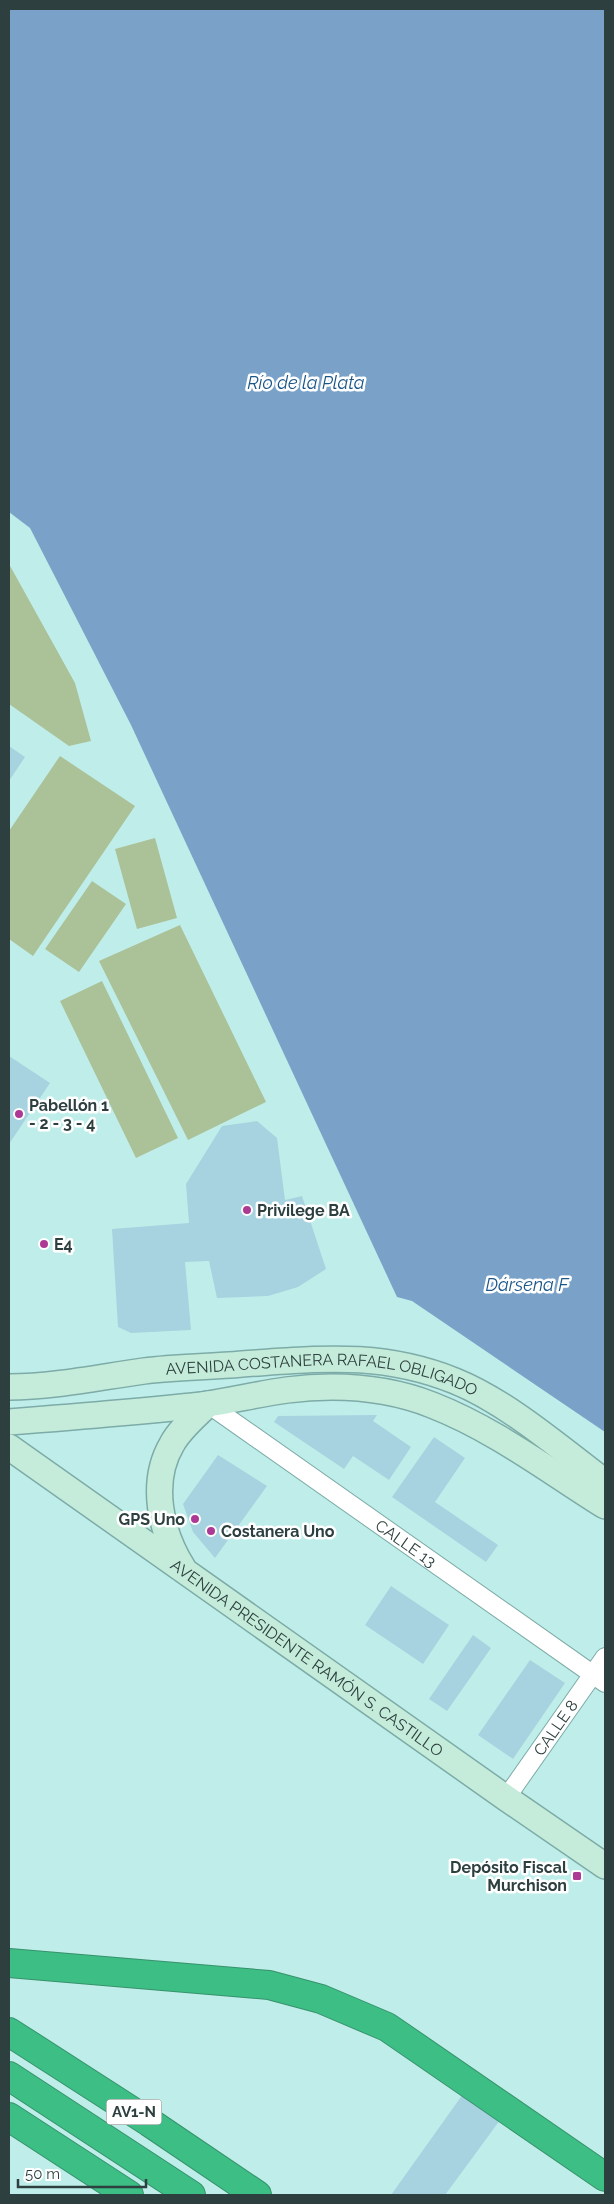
<svg xmlns="http://www.w3.org/2000/svg" width="614" height="2204" font-family="Raleway,sans-serif">
<style>
.green{fill:#abc198}
.water{fill:#7aa2c8}
.building{fill:#a7d2df}
.lines{fill:none;stroke-linecap:round;stroke-linejoin:round}
.minor-casing{stroke:#7daba7;stroke-width:20}
.secondary-casing{stroke:#7daba7;stroke-width:28}
.motorway-casing{stroke:#37926c;stroke-width:30}
.minor{stroke:#fff;stroke-width:18}
.secondary{stroke:#c5ecda;stroke-width:25}
.motorway{stroke:#3dbe85;stroke-width:28}
.poi-dot{fill:#ac3a95;stroke:#fff;stroke-width:2}
.labels{text-anchor:middle;stroke-width:5;stroke-linejoin:round;paint-order:stroke}
.shield{fill:#fff;stroke:#6c7979;stroke-width:1}
.shield-label{font-size:15px;font-weight:bold;fill:#2d403f}
.poi-label{font-size:16px;font-weight:bold;fill:#2d403f;stroke:#fff;text-anchor:start}
.street-label{font-size:16px;fill:#2d403f;stroke:#fff}
.water-label{font-size:18px;font-style:italic;fill:#1b5688;stroke:#fff}
</style>
<rect width="100%" height="100%" fill="#bfeeea"/>
<path class="green" d="M 9,564 L 75,683 L 91,741 L 69,746 L 9,704 Z
M 60,756 L 135,806 L 33,956 L 9,939 L 9,831 Z
M 155,838 L 177,918 L 137,929 L 115,849 Z
M 92,881 L 126,904 L 79,972 L 45,949 Z
M 180,925 L 266,1102 L 188,1140 L 99,961 Z
M 102,981 L 178,1138 L 136,1158 L 60,1001 Z"/>
<path class="water" d="M 9,9 L 605,9 L 605,1432 L 412,1301 L 397,1297 L 131,725 L 30,528 L 9,512 Z"/>
<path class="building" d="M 9,746 L 25,757 L 9,781 Z
M 9,1056 L 50,1083 L 9,1144 Z
M 257,1121 L 277,1138 L 285,1200 L 302,1196 L 326,1269 L 298,1287 L 268,1296 L 217,1298 L 209,1261 L 185,1262 L 191,1330 L 131,1333 L 118,1327 L 112,1229 L 189,1223 L 186,1184 L 222,1126 Z
M 377,1415 L 373,1421 L 411,1447 L 389,1480 L 353,1456 L 344,1469 L 274,1422 L 278,1416 Z
M 434,1437 L 465,1458 L 435,1502 L 498,1545 L 486,1562 L 392,1497 Z
M 218,1455 L 267,1486 L 215,1558 L 193,1532 L 183,1504 Z
M 391,1586 L 449,1625 L 423,1664 L 365,1625 Z
M 473,1635 L 491,1648 L 447,1711 L 429,1699 Z
M 530,1660 L 565,1683 L 513,1759 L 478,1735 Z
M 463,2094 L 500,2120 L 473,2157 L 445,2195 L 391,2195 Z"/>
<g class="lines">
<g class="minor-casing">
<g id="minor">
<path id="s1" d="M 208,1404 L 605,1683"/>
<path id="s2" d="M 506,1798 L 605,1657"/>
</g>
</g>
<g class="secondary-casing">
<g id="secondary">
<path id="s3" d="M 9,1387 C 54,1387 100,1377 144,1371 C 176,1367 210,1367 242,1364 C 320,1359 380,1351 455,1381 C 507,1402 560,1448 605,1482"/>
<path d="M 9,1422 C 73,1417 137,1412 201,1405 C 230,1401 258,1394 287,1390 C 335,1384 386,1387 432,1405 C 494,1429 549,1471 605,1506"/>
<path id="s4" d="M 9,1447 L 506,1798 L 605,1866"/>
<path d="M 183,1568 C 161,1533 149,1483 172,1444 C 180,1429 196,1416 208,1404"/>
</g>
</g>
<g class="motorway-casing">
<path id="motorway" d="M 9,1963 L 269,1985 L 321,1999 L 387,2027 L 605,2177
M 9,2032 L 149,2122 L 257,2195
M 9,2076 L 191,2195
M 9,2117 L 129,2195"/>
</g>
<use href="#minor" class="minor"/>
<use href="#secondary" class="secondary"/>
<use href="#motorway" class="motorway"/>
</g>
<g class="poi-dot">
<circle cx="19" cy="1114" r="5"/>
<circle cx="247" cy="1210" r="5"/>
<circle cx="44" cy="1244" r="5"/>
<circle cx="195" cy="1519" r="5"/>
<circle cx="211" cy="1531" r="5"/>
<rect x="572" y="1871" width="10" height="10" rx="2.5"/>
</g>
<g class="labels">
<rect class="shield" x="106.5" y="2099.5" width="55" height="25" rx="4"/>
<g class="shield-label">
<text x="134" y="2117">AV1-N</text>
</g>
<g class="poi-label">
<text x="29" y="1111">Pabellón 1<tspan x="29" dy="18">- 2 - 3 - 4</tspan></text>
<text x="257" y="1216">Privilege BA</text>
<text x="54" y="1250">E4</text>
<text x="185" y="1525" text-anchor="end">GPS Uno</text>
<text x="221" y="1537">Costanera Uno</text>
<text x="567" y="1873" text-anchor="end">Depósito Fiscal<tspan x="567" dy="18">Murchison</tspan></text>
</g>
<g class="street-label">
<text dy="6" stroke="none"><textPath href="#s3" startOffset="316">AVENIDA COSTANERA RAFAEL OBLIGADO</textPath></text>
<text dy="6" stroke="none"><textPath href="#s1" startOffset="242">CALLE 13</textPath></text>
<text dy="6" stroke="none"><textPath href="#s4" startOffset="365">AVENIDA PRESIDENTE RAMÓN S. CASTILLO</textPath></text>
<text dy="6" stroke="none"><textPath href="#s2" startOffset="86">CALLE 8</textPath></text>
</g>
<g class="water-label">
<text x="306" y="389">Río de la Plata</text>
<text x="527" y="1291">Dársena F</text>
</g>
</g>
<rect width="614" height="2204" fill="none" stroke="#2d403f" stroke-width="20"/>
<path d="M18 2179v8h128v-8" fill="none" stroke="#2d403f" stroke-width="2.5"/>
<text x="25" y="2179" font-size="15" fill="#2d403f" stroke="#ffffff" stroke-width="4" paint-order="stroke">50 m</text>
</svg>
